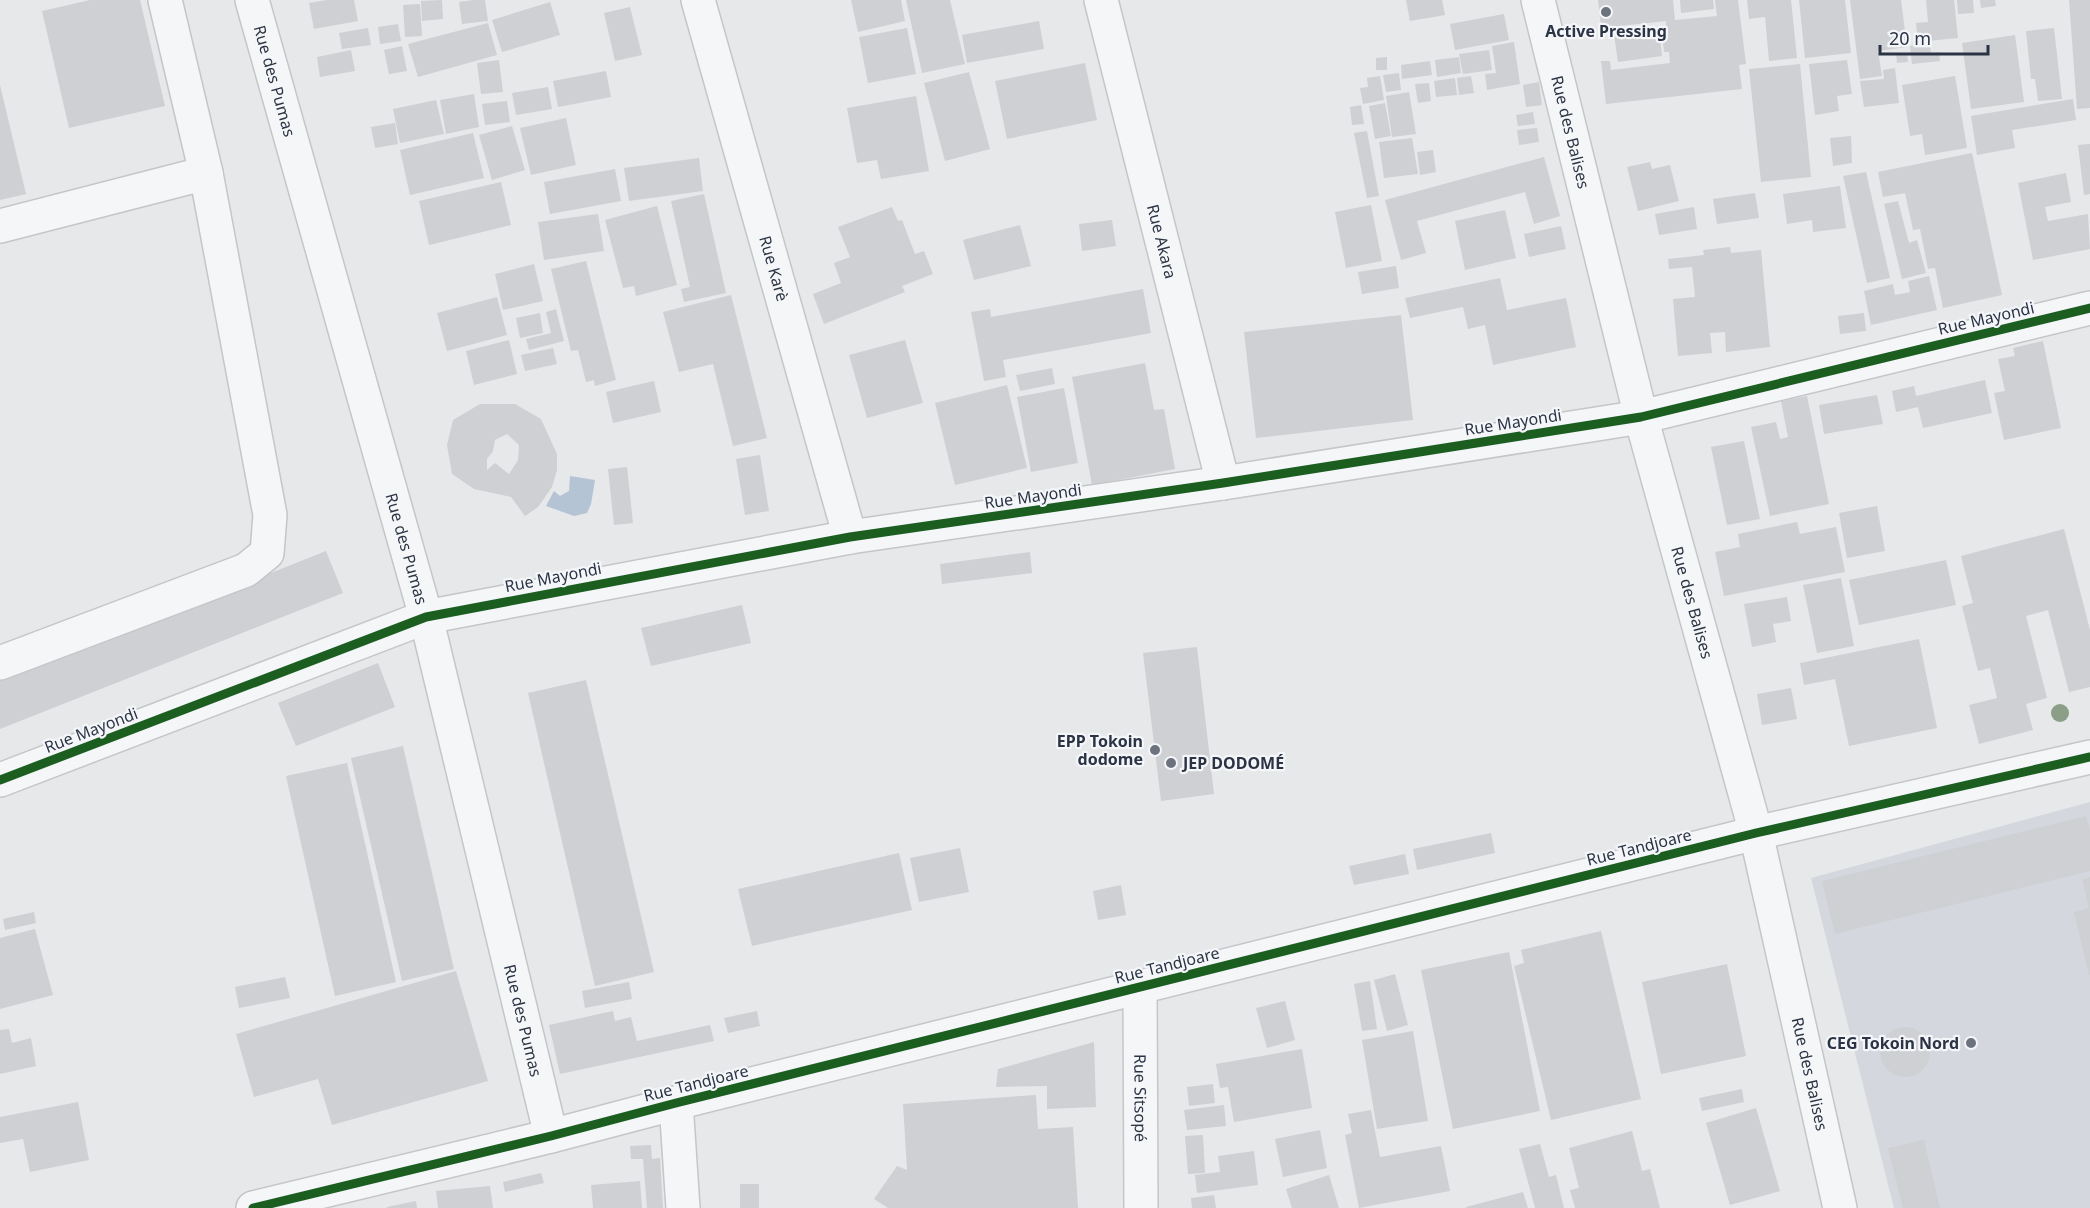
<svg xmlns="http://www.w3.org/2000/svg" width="2090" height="1208" font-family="'Noto Sans',sans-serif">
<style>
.built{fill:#d4d7dd}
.water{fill:#b4c4d5}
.building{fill:#ced0d3;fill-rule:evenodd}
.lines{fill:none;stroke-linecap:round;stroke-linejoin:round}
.minor-casing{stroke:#c4c6c8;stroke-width:36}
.minor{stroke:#f5f6f7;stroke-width:33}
.cycleway-casing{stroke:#f4f6f9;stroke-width:13}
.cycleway{stroke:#1b5e20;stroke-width:9}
.tree{fill:#8a9e88}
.poi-dot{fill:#6c737f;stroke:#f4f6f9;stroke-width:2}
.labels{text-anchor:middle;stroke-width:4.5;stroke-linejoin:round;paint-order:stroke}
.poi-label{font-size:16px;font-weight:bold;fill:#2b3445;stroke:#f4f6f9;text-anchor:end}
.street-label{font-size:16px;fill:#2b3445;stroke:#f4f6f9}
</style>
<rect width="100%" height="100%" fill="#e6e8ea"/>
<path class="built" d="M 2090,802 L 2090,1208 L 1894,1208 L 1811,878 Z"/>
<path class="water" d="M 570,476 L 595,480 L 591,504 L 587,513 L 574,516 L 546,506 L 554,491 L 560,496 L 569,491 Z"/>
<path class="building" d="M 90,0 L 140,0 L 165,106 L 69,128 L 42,11 Z
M 327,0 L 354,0 L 358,21 L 314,29 L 309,3 Z
M 442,0 L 443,19 L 422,21 L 421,1 Z
M 473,0 L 485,0 L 488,21 L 462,24 L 459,2 Z
M 851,0 L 901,0 L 905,21 L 858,32 Z
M 906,0 L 950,0 L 965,64 L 922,73 Z
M 1406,0 L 1442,0 L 1445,15 L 1410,21 Z
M 1598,0 L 1673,0 L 1675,20 L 1717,16 L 1715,0 L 1738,0 L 1746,64 L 1739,65 L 1742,89 L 1606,104 L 1601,61 L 1610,61 L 1611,70 L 1670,63 L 1669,52 L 1664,52 L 1662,29 L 1666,29 L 1666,21 L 1620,26 L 1621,32 L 1602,34 Z
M 1680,0 L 1713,0 L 1714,9 L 1681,13 Z
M 1747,0 L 1791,0 L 1797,58 L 1769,61 L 1765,17 L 1749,19 Z
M 1799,0 L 1845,0 L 1851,53 L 1805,58 Z
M 1850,0 L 1901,0 L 1907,47 L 1878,51 L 1882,76 L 1860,79 Z
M 1926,0 L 1954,0 L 1958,38 L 1918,42 L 1916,23 L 1928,22 Z
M 1957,0 L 1973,0 L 1974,13 L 1958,14 Z
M 1980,0 L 1995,0 L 1996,6 L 1981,8 Z
M 2069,0 L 2090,0 L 2090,108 L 2077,109 Z
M 550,2 L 560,35 L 502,52 L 492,20 Z
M 420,4 L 422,36 L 405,37 L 403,5 Z
M 630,7 L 642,55 L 615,61 L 604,13 Z
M 1504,14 L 1509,40 L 1455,50 L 1450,24 Z
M 1039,21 L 1044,49 L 967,63 L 962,35 Z
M 488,23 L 497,55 L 418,77 L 408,44 Z
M 398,24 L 401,41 L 380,44 L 378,27 Z
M 368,28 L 371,45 L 342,49 L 339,33 Z
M 907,28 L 916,74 L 868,83 L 859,37 Z
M 2054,28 L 2062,99 L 2038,101 L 2035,79 L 2031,79 L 2026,31 Z
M 1659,30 L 1662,56 L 1618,62 L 1614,35 Z
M 2015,35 L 2024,102 L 1971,109 L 1962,43 Z
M 1514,42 L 1520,84 L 1487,90 L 1485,74 L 1496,73 L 1492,46 Z
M 1930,44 L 1931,54 L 1939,52 L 1940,61 L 1912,64 L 1910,46 Z
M 402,46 L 407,71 L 389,74 L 384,50 Z
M 351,50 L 355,71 L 320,77 L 317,57 Z
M 1489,50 L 1492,70 L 1463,74 L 1459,54 Z
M 1907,53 L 1908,62 L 1897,63 L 1896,54 Z
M 1387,57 L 1387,70 L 1376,70 L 1376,58 Z
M 1459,57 L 1461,73 L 1437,77 L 1435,60 Z
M 499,60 L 503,92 L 481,94 L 477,63 Z
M 1847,60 L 1852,94 L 1837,96 L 1839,111 L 1815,115 L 1809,64 Z
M 1430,61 L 1432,75 L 1402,79 L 1401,65 Z
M 1085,63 L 1097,120 L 1007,139 L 995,81 Z
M 1800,64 L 1811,177 L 1761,182 L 1749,69 Z
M 1895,68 L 1899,103 L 1864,107 L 1860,81 L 1884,79 L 1883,70 Z
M 606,71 L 611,97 L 558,107 L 553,81 Z
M 969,72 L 990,149 L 945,161 L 924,83 Z
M 1399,73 L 1401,90 L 1386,92 L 1383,75 Z
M 1380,76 L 1384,100 L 1363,104 L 1360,88 L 1368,87 L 1367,78 Z
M 1471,76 L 1474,93 L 1459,95 L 1457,78 Z
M 1955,76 L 1967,148 L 1925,155 L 1922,134 L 1910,136 L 1902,85 Z
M 1455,78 L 1457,95 L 1436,97 L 1434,81 Z
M 1539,82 L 1542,105 L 1526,107 L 1523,85 Z
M 1429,83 L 1431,101 L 1418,103 L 1415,84 Z
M 0,85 L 26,194 L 0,200 Z
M 548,87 L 552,109 L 516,115 L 512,93 Z
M 1409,92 L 1416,134 L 1392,137 L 1386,96 Z
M 474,94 L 479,127 L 446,134 L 440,100 Z
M 916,96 L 929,171 L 881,179 L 877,160 L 857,163 L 847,108 Z
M 2073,99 L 2076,120 L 2012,130 L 2015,148 L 1977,155 L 1971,116 Z
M 436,100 L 444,134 L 400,143 L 393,109 Z
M 507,101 L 510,122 L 485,125 L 482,104 Z
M 1385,103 L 1391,136 L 1375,139 L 1369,106 Z
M 1361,105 L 1364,124 L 1352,125 L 1350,107 Z
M 1533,112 L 1535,124 L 1518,126 L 1516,115 Z
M 566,118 L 576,165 L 531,175 L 520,128 Z
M 395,123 L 398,144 L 375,148 L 371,127 Z
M 512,126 L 525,170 L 492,180 L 479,135 Z
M 1537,128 L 1539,142 L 1519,145 L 1517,130 Z
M 1367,131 L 1379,196 L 1367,198 L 1354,133 Z
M 473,133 L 484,178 L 410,195 L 400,150 Z
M 1851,136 L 1852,163 L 1833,166 L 1830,138 Z
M 1412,138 L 1418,174 L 1384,178 L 1379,142 Z
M 2090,144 L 2090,194 L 2084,195 L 2078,145 Z
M 1433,150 L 1436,172 L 1420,175 L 1417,152 Z
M 1972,153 L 2002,295 L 1943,308 L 1935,268 L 1928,269 L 1920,229 L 1913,230 L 1905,193 L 1883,197 L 1878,172 Z
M 1544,157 L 1560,216 L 1534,224 L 1525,192 L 1417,221 L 1426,253 L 1401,260 L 1385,200 Z
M 699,158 L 703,191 L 629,201 L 624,168 Z
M 1650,162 L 1652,169 L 1670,165 L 1679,201 L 1638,211 L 1627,167 Z
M 615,169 L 621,201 L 550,214 L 544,182 Z
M 1866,172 L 1890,278 L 1867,283 L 1843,176 Z
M 2066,173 L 2071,202 L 2045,207 L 2048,221 L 2088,214 L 2090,249 L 2033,260 L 2018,183 Z
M 501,182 L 511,225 L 429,245 L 419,201 Z
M 1840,186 L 1846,228 L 1813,232 L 1812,220 L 1787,224 L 1783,194 Z
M 1755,193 L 1759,218 L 1717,224 L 1713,199 Z
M 704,194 L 726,293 L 684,302 L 681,289 L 690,287 L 671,201 Z
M 1898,201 L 1909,243 L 1917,240 L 1926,273 L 1902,279 L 1884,204 Z
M 1371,205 L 1382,261 L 1346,268 L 1335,212 Z
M 657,206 L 677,285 L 636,296 L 634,286 L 623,288 L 605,220 Z
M 892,207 L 898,221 L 902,220 L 915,254 L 924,251 L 933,274 L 902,286 L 905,292 L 824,324 L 813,294 L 841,283 L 834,263 L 850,257 L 838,227 Z
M 1694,207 L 1697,229 L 1659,235 L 1655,214 Z
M 1505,210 L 1516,258 L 1465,270 L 1455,221 Z
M 598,214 L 604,251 L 544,260 L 538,222 Z
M 1112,220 L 1116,246 L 1082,251 L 1079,224 Z
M 1020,225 L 1031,266 L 974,280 L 963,240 Z
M 1561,226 L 1566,249 L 1529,257 L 1524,234 Z
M 1730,247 L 1731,253 L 1761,250 L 1770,347 L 1726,352 L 1725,332 L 1710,333 L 1712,353 L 1678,356 L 1673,299 L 1695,297 L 1692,267 L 1669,269 L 1668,259 L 1704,255 L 1703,250 Z
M 586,261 L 616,380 L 595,386 L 594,380 L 586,382 L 578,350 L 571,351 L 551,269 Z
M 534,264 L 543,301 L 503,310 L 495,274 Z
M 1396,266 L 1399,288 L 1362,294 L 1358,272 Z
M 1929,276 L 1937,310 L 1871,325 L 1864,291 L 1893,284 L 1895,295 L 1910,292 L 1908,281 Z
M 1500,278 L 1507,310 L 1566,298 L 1576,347 L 1493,365 L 1485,325 L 1468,329 L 1463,307 L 1410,318 L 1405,298 Z
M 1143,289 L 1151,333 L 1003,360 L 1006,377 L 984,381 L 971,312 L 990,309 L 991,317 Z
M 731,295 L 767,438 L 733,446 L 713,364 L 679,372 L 663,312 Z
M 497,297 L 507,335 L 447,351 L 437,313 Z
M 556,309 L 564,341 L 529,350 L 526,339 L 551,333 L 546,312 Z
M 540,313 L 543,333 L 520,338 L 516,318 Z
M 1864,313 L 1866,331 L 1840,334 L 1838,316 Z
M 1401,315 L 1413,420 L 1256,438 L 1244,332 Z
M 509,340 L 517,374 L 474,385 L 466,351 Z
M 905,340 L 923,403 L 867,418 L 849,355 Z
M 2043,341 L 2061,428 L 2004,440 L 1994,393 L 2005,391 L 1998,359 L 2015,356 L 2013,348 Z
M 553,348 L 557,364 L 525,371 L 521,355 Z
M 1145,363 L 1154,410 L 1164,409 L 1175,469 L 1092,485 L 1072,377 Z
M 1052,368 L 1055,384 L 1020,391 L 1016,375 Z
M 1985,380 L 1992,413 L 1923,428 L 1918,407 L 1896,412 L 1892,391 L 1914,386 L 1916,396 Z
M 654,381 L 661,412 L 613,423 L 606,392 Z
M 1007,385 L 1027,468 L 955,485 L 935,403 Z
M 1064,388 L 1078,463 L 1031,472 L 1017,397 Z
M 1877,395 L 1883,424 L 1824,434 L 1819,405 Z
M 1807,396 L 1829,504 L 1770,516 L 1751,427 L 1776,422 L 1780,439 L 1788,437 L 1781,401 Z
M 480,404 L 515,404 L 541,419 L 557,454 L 557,470 L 552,487 L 538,507 L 525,516 L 511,497 L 474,489 L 452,474 L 447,445 L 453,420 ZM 507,434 L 519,445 L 518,460 L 509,474 L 495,463 L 487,470 L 487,459 L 493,451 L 495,440 Z
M 1744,441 L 1760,519 L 1727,525 L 1711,447 Z
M 760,455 L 769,511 L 745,515 L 736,459 Z
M 627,467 L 633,523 L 614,525 L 608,469 Z
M 1877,506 L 1885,551 L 1847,558 L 1839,513 Z
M 1797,522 L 1800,534 L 1836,527 L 1845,572 L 1724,596 L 1715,552 L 1740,547 L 1738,534 Z
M 2064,529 L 2090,630 L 2090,687 L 2069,692 L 2048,610 L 2026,616 L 2047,698 L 2026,704 L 2033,730 L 1979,744 L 1969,705 L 1997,698 L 1990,668 L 1978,671 L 1962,606 L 1973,603 L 1961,556 Z
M 326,551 L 343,593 L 0,729 L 0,681 Z
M 1030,552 L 1032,573 L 942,584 L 940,564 Z
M 1946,560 L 1956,605 L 1859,625 L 1849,580 Z
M 1841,578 L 1854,646 L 1817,653 L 1803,585 Z
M 1787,597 L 1791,621 L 1773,624 L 1776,642 L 1752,647 L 1744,604 Z
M 742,605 L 751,643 L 651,666 L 641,628 Z
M 1919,639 L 1937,728 L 1849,746 L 1835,679 L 1804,685 L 1800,663 Z
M 1197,647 L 1214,794 L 1161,801 L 1143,653 Z
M 378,663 L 395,707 L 296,746 L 278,703 Z
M 586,680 L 654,972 L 595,986 L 528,693 Z
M 1791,688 L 1797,719 L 1762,725 L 1757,694 Z
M 403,746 L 454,969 L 402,981 L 351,758 Z
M 347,763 L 396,982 L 335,996 L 286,776 Z
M 2086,816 L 2090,830 L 2090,871 L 1835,934 L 1822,881 Z
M 1491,833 L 1495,853 L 1417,870 L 1413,849 Z
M 960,848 L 969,892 L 919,902 L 910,858 Z
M 899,853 L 912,910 L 752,946 L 738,889 Z
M 1405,854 L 1409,874 L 1354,885 L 1349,866 Z
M 2090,877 L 2090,975 L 2089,975 L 2074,912 L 2089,908 L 2082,879 Z
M 1121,885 L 1126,915 L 1098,920 L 1093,891 Z
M 34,912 L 36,923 L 5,930 L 3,919 Z
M 35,929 L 53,995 L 0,1009 L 0,938 Z
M 1601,931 L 1641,1099 L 1551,1120 L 1514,966 L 1524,963 L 1521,950 Z
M 1509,952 L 1540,1111 L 1453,1129 L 1421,970 Z
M 1727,964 L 1746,1056 L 1661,1074 L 1642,982 Z
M 456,971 L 488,1081 L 332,1125 L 318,1079 L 254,1097 L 236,1034 Z
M 1395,974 L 1408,1025 L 1387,1031 L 1374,980 Z
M 285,977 L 290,998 L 239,1008 L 235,987 Z
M 1370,981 L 1377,1029 L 1362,1031 L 1354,984 Z
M 629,982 L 632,999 L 585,1008 L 582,991 Z
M 1285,1001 L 1295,1040 L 1267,1048 L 1256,1008 Z
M 613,1011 L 615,1021 L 631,1017 L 637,1041 L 710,1025 L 714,1041 L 560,1074 L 549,1025 Z
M 757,1011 L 760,1026 L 728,1033 L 724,1018 Z
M1880 1052a25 25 0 1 1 50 0a25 25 0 1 1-50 0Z
M 9,1029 L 12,1043 L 31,1038 L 36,1066 L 0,1074 L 0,1030 Z
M 1413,1031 L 1428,1121 L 1377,1129 L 1362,1040 Z
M 1094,1042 L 1096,1107 L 1047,1109 L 1047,1086 L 996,1087 L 998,1069 Z
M 1302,1049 L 1312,1108 L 1234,1122 L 1228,1087 L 1220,1088 L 1216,1064 Z
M 1213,1084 L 1215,1103 L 1189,1106 L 1187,1087 Z
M 1742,1089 L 1744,1102 L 1702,1111 L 1699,1098 Z
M 1036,1095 L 1038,1129 L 1073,1127 L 1078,1208 L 888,1208 L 874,1199 L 897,1166 L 907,1170 L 903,1104 Z
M 78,1102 L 89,1160 L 30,1172 L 23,1139 L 0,1143 L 0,1117 Z
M 1224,1105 L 1226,1126 L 1187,1130 L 1184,1110 Z
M 1756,1108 L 1780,1191 L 1730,1205 L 1706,1123 Z
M 1371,1110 L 1380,1157 L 1441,1146 L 1450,1191 L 1359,1208 L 1345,1135 L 1352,1133 L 1348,1114 Z
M 1320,1130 L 1327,1168 L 1283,1177 L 1275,1139 Z
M 1632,1131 L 1642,1171 L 1650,1169 L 1660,1208 L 1575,1208 L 1570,1190 L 1579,1188 L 1569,1148 Z
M 1203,1135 L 1205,1173 L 1188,1174 L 1185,1136 Z
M 1924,1140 L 1940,1208 L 1903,1208 L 1888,1148 Z
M 1540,1144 L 1549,1177 L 1556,1175 L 1564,1208 L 1535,1208 L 1519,1149 Z
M 651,1145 L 652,1159 L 660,1158 L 663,1208 L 647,1208 L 643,1159 L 631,1159 L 630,1146 Z
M 1254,1151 L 1258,1185 L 1197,1193 L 1195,1175 L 1220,1172 L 1218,1156 Z
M 541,1173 L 544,1183 L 505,1192 L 503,1182 Z
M 1329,1175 L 1339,1208 L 1292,1208 L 1286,1189 Z
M 640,1181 L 642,1208 L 593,1208 L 591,1185 Z
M 740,1184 L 759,1184 L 759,1208 L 740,1208 Z
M 490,1186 L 493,1208 L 438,1208 L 436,1191 Z
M 1523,1192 L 1528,1208 L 1466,1208 L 1466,1207 Z
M 1214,1195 L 1216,1208 L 1192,1208 L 1191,1198 Z
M 416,1201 L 417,1208 L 387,1208 L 387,1207 Z"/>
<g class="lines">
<g class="minor-casing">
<g id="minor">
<path id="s1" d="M 252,0 L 426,617 L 551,1136"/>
<path id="s2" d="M 698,0 L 850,537"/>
<path id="s3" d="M 1101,0 L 1223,483"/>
<path id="s4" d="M 1538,0 L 1641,417 L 1756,833 L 1840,1208"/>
<path d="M 0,226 L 206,173"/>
<path d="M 0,663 L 246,570 L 267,553 L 270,515 L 206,173 L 165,0"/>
<path d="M 0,780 L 426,617 L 850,537 L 1223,483 L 1641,417 L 2090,308"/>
<path id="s5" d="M 1140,988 L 1141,1208"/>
<path d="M 676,1103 L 683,1208"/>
<path d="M 253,1208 L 551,1136 L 676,1103 L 1756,833 L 2090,757"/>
</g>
</g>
<use href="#minor" class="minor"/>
<g class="cycleway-casing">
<path id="cycleway" d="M 0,780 L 426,617 L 850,537 L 1223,483 L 1641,417 L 2090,308
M 253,1208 L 551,1136 L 676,1103 L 1756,833 L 2090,757"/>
</g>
<use href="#cycleway" class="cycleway"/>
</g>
<circle class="tree" cx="2060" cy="713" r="9"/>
<g class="poi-dot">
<circle cx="1606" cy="12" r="6"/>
<circle cx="1155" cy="750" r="6"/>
<circle cx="1171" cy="763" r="6"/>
<circle cx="1971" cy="1043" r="6"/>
</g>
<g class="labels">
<g class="poi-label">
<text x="1606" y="37" text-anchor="middle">Active Pressing</text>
<text x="1143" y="747">EPP Tokoin<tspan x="1143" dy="18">dodome</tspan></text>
<text x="1183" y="769" text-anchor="start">JEP DODOMÉ</text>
<text x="1959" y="1049">CEG Tokoin Nord</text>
</g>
<g class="street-label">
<text dy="6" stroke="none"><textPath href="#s1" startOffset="84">Rue des Pumas</textPath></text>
<text dy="6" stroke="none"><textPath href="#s4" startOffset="136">Rue des Balises</textPath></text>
<text dy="6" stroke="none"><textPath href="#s3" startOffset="249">Rue Akara</textPath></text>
<text dy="6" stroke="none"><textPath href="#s2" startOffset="279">Rue Karè</textPath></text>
<text transform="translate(1986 318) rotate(-13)" y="6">Rue Mayondi</text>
<text transform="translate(1513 422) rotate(-9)" y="6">Rue Mayondi</text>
<text transform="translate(1033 496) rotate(-8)" y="6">Rue Mayondi</text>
<text dy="6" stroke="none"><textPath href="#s1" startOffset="570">Rue des Pumas</textPath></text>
<text transform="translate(553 577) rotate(-11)" y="6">Rue Mayondi</text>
<text dy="6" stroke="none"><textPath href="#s4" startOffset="622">Rue des Balises</textPath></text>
<text transform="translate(91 730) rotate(-21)" y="6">Rue Mayondi</text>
<text transform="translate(1639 847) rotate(-14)" y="6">Rue Tandjoare</text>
<text transform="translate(1167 965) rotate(-14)" y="6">Rue Tandjoare</text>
<text dy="6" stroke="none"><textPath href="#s1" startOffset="1056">Rue des Pumas</textPath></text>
<text dy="6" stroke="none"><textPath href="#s4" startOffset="1108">Rue des Balises</textPath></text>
<text transform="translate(696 1083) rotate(-14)" y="6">Rue Tandjoare</text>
<text dy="6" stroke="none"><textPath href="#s5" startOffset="110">Rue Sitsopé</textPath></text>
</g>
</g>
<path d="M1880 45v9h108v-9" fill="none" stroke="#2b3445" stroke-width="3"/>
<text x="1889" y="45" font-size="18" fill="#2b3445" stroke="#f4f6f9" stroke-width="4.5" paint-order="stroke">20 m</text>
</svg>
